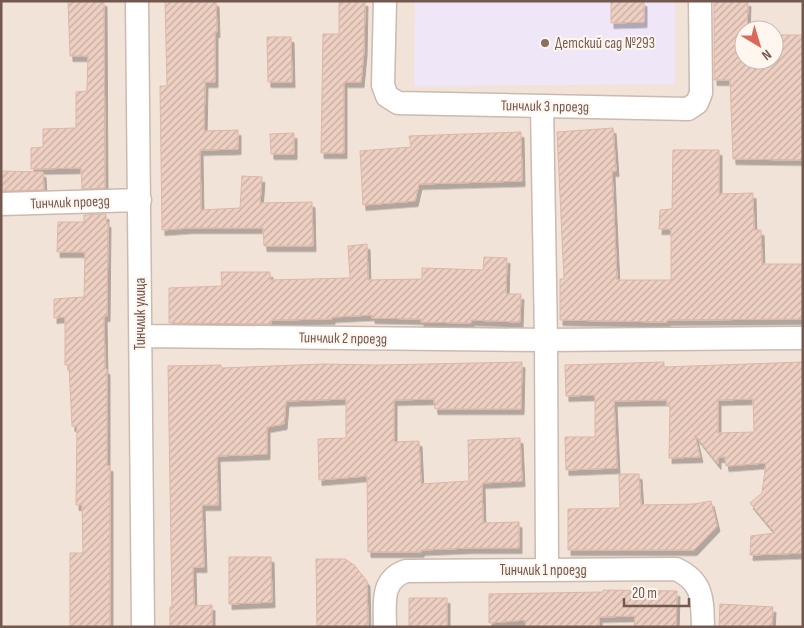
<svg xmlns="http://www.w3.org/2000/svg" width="804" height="628" font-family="'Sofia Sans Condensed',sans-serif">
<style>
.residential{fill:#f2e3d8;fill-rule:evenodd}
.education{fill:#efe6f7}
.building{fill:url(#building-hatch);stroke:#dfb5a5;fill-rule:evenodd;filter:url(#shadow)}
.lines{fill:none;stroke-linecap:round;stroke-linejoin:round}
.minor-casing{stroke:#ccb9b0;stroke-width:25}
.minor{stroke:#fff;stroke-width:22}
.education-dot{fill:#8d6e63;stroke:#fef6ef;stroke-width:2}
.labels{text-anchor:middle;stroke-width:4;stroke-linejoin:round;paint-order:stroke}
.education-label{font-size:15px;fill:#785e54;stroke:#fef6ef;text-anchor:start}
.street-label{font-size:15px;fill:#73584f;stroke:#fef6ef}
</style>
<defs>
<pattern id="building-hatch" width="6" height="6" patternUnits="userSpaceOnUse" patternTransform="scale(1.25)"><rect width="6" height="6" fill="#eed0c3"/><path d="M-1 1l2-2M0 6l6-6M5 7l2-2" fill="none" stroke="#c5aca1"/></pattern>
<filter id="shadow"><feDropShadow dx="3" dy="5.5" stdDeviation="0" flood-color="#0004"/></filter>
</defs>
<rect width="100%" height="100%" fill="#fbf2e9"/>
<path class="residential" d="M 1,1 L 803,1 L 803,627 L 1,627 ZM 744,30 L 774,30 L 774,60 L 744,60 Z"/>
<path class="education" d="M 415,1 L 675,1 L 675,84 L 414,86 Z"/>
<path class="building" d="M 68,1 L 104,1 L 105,188 L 82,189 L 81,168 L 31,169 L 31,148 L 43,147 L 43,129 L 76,128 L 76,92 L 87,91 L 88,56 L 70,56 Z
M 165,1 L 216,1 L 217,32 L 215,32 L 215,82 L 205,82 L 204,131 L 238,130 L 238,149 L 200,150 L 201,210 L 240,208 L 242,176 L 262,177 L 260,203 L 312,202 L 313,246 L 264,246 L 263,228 L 189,228 L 162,230 L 160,86 L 167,86 Z
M 339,1 L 365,1 L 364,51 L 361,82 L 344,82 L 344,153 L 321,153 L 323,34 L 339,34 Z
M 611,1 L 644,1 L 644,22 L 611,23 Z
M 714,1 L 748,1 L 747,30 L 744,30 L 744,60 L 779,60 L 781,35 L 803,35 L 803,160 L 733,159 L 730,80 L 714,80 Z
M 267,37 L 291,37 L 292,82 L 268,82 Z
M 613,128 L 616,171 L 612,171 L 617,280 L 671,280 L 671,229 L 659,229 L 660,210 L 672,209 L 673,150 L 719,150 L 719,194 L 753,193 L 754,230 L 761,230 L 762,264 L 803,264 L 803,319 L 667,320 L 667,322 L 560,320 L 560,279 L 564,279 L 557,132 Z
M 521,132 L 522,181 L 419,184 L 415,201 L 363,205 L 360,151 L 411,147 L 409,136 Z
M 294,133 L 294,154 L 271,154 L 270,134 Z
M 1,171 L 43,172 L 44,190 L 1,191 Z
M 106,214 L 106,222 L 108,222 L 107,316 L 104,316 L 105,369 L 107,369 L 107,466 L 110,466 L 110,627 L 70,627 L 70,553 L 83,553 L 82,505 L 76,505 L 77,426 L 72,426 L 69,365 L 65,365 L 65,317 L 54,318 L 54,299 L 84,297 L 85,252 L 57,252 L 58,222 L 84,222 L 84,215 Z
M 367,244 L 368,280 L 422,279 L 422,268 L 483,270 L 484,257 L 507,258 L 506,294 L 521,294 L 520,322 L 471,320 L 471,323 L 421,322 L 421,319 L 372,318 L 372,315 L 332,317 L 332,319 L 271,320 L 271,324 L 169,323 L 169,288 L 222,286 L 221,272 L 270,272 L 270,280 L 350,278 L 348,246 Z
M 522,362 L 521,409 L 435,409 L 434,399 L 394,400 L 394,442 L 419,441 L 421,484 L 469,481 L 468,440 L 520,438 L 522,481 L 482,483 L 483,523 L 519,522 L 519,548 L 469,548 L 421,550 L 421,552 L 368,552 L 367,476 L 319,480 L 318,439 L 346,438 L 346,399 L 286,401 L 284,424 L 267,427 L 267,454 L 217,456 L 218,505 L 202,505 L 204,567 L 193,567 L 194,606 L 212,605 L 212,627 L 170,627 L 170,607 L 172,607 L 168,366 L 221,365 L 221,368 L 323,364 L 379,365 Z
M 664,362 L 664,367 L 803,362 L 803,553 L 750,555 L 751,536 L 775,533 L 750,503 L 762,493 L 766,463 L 726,466 L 725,457 L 718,457 L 718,464 L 695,435 L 700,457 L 669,458 L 670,406 L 667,406 L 667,400 L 614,401 L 617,468 L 566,470 L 565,437 L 595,437 L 595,395 L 566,396 L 565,365 ZM 753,399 L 754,432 L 718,433 L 718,400 Z
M 619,474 L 639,474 L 641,505 L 694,504 L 711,501 L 717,526 L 694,550 L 568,550 L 568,509 L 620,508 Z
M 229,557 L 271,557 L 272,602 L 229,604 Z
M 316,559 L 345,559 L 354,565 L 367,581 L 368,627 L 317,627 Z
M 603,590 L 677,591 L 676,627 L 634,627 L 635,616 L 599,617 L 599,627 L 526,627 L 525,620 L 489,623 L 489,594 L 603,592 Z
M 409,598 L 447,598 L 447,627 L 409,627 Z
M 720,604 L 773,607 L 772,627 L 719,627 Z"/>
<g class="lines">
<g class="minor-casing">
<path id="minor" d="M 137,1 L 143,627
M 385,1 L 383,85 L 387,96 L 398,103 L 688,109 L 697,103 L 701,93 L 700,1
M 542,106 L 546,340 L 547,569
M 1,204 L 140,200
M 141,336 L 546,340 L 803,338
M 385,627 C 385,604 380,580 406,571 L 676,569 C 704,582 702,600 703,627"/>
</g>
<use href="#minor" class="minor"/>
</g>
<circle class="education-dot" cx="545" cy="43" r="5"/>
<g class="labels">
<g class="education-label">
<text x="555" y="48">Детский сад №293</text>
</g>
<g class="street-label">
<text transform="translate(545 106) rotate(1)" y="5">Тинчлик 3 проезд</text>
<text transform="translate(70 202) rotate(-2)" y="5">Тинчлик проезд</text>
<text transform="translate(140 314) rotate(-90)" y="5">Тинчлик улица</text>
<text transform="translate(343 338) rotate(1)" y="5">Тинчлик 2 проезд</text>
<text x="543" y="575">Тинчлик 1 проезд</text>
</g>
</g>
<rect width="804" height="628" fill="none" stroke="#73584f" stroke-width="5"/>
<g transform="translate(759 45) rotate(142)"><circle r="24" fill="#fef6ef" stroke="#c6b7af"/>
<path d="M0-4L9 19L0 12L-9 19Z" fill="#da6959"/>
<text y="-8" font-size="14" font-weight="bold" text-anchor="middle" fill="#73584f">N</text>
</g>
<path d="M624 598v8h65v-8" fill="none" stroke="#73584f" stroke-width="2.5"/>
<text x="632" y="598" font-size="15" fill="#73584f" stroke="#fef6ef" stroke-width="4" paint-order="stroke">20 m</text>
</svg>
